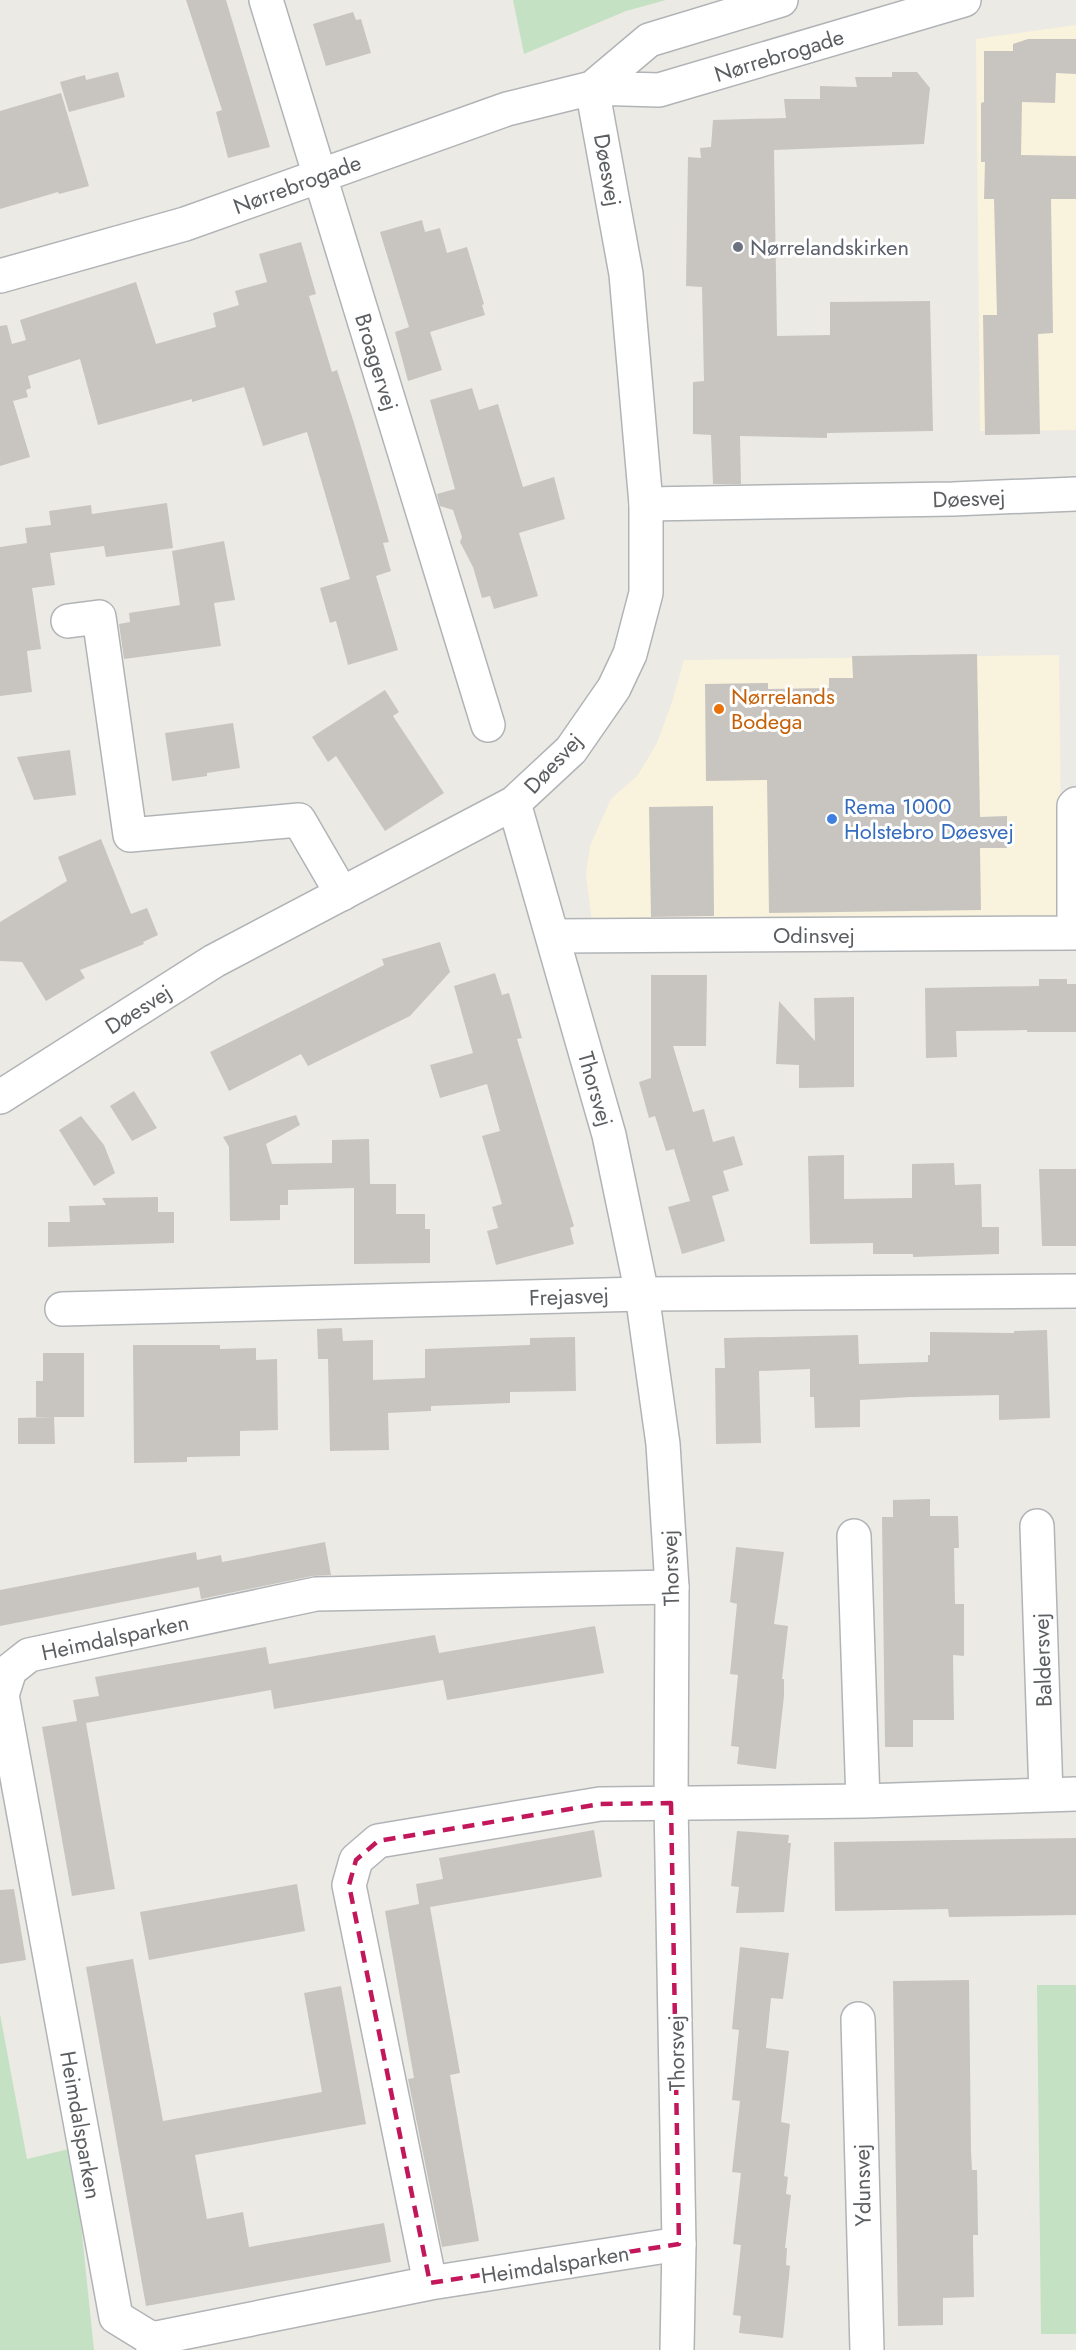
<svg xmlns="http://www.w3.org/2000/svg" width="1076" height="2350" font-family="Jost,sans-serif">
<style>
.commercial{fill:#f9f2dc}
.green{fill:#c4e1c3}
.building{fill:#c8c5c0}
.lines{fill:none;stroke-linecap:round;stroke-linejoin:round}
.minor-casing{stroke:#b1b4b7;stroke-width:36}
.tertiary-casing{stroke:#b1b4b7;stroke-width:36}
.minor{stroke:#fff;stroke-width:33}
.tertiary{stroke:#fff;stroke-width:33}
.marked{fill:none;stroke:#c2185b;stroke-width:4.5;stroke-dasharray:12 8;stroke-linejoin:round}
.worship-dot{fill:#6b7280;stroke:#fff;stroke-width:2}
.food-dot{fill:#e8710a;stroke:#fff;stroke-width:2}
.shop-dot{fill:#3f7fe0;stroke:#fff;stroke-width:2}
.labels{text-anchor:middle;stroke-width:6;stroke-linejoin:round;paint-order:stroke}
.street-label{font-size:22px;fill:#5c5f62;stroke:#fff}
.worship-label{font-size:22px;fill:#5b616d;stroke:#fff;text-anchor:start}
.food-label{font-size:22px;fill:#c56008;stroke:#fff;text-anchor:start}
.shop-label{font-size:22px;fill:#366cbe;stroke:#fff;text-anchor:start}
</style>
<rect width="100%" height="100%" fill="#eceae4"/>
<path class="commercial" d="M 1076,25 L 1076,430 L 980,431 L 976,39 Z
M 1059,655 L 1062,920 L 592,922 L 586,874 L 590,846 L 611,799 L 638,775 L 657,743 L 672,702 L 684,660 Z"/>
<path class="green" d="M 513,0 L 666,0 L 626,11 L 524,54 Z
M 1037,1985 L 1076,1985 L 1076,2334 L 1041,2334 Z
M 0,2014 L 27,2159 L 73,2148 L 94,2350 L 0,2350 Z"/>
<path class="building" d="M 186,0 L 226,0 L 270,147 L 228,158 L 216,112 L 222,110 Z
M 353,12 L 356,20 L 361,19 L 371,53 L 326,66 L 313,24 Z
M 1028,39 L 1076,39 L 1076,74 L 1056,73 L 1055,103 L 1022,102 L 1021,155 L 1076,156 L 1076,199 L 1051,199 L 1053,333 L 1038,334 L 1040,434 L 985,435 L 983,315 L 997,315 L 994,199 L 984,199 L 985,162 L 981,162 L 981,103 L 984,102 L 984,51 L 1013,51 L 1013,44 Z
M 118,72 L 125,97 L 69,112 L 60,82 L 85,75 L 86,80 Z
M 892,72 L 917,72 L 930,88 L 924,144 L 774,150 L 777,336 L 830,335 L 830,302 L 930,301 L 933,431 L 827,433 L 827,438 L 740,436 L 741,484 L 713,484 L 711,435 L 693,434 L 693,382 L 704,381 L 702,287 L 686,286 L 688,157 L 701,158 L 700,148 L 711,147 L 713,120 L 786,118 L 784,99 L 820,99 L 820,86 L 857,87 L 855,77 L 892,77 Z
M 61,93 L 89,186 L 59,194 L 58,192 L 0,209 L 0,111 Z
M 422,220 L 425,232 L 440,228 L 447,253 L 467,247 L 484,304 L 482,305 L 485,315 L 430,332 L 442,370 L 408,381 L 395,332 L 409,327 L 380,232 Z
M 301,242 L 316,294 L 309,296 L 332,372 L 337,370 L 354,423 L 389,542 L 383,543 L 391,571 L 376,576 L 398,650 L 348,665 L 336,621 L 330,623 L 320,588 L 350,579 L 307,432 L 263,446 L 244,387 L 192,402 L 192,399 L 98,425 L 80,359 L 28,376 L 31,388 L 26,390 L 28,397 L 13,401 L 30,457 L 0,466 L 0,326 L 7,325 L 12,344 L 26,340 L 20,320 L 136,282 L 156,344 L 216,327 L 213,313 L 239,305 L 235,291 L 267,282 L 259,254 Z
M 472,388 L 479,410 L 498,404 L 523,487 L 554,477 L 565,519 L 519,533 L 538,596 L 494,609 L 490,596 L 482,598 L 473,567 L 460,542 L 462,537 L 453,510 L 440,506 L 437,494 L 455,489 L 430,400 Z
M 167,503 L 173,548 L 106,557 L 104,546 L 50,553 L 55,585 L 32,588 L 41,649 L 27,651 L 32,692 L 0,696 L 0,547 L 27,543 L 25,528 L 51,525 L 49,511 L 91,505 L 92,514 Z
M 224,541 L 235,600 L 214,603 L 221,646 L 124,659 L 119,624 L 130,622 L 129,613 L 180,605 L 172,551 Z
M 977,654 L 980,817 L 1007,816 L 1007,848 L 980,848 L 981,910 L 769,913 L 767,780 L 706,781 L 705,684 L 768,683 L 768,689 L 829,688 L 829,678 L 853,678 L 852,656 Z
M 385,690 L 399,712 L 393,716 L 444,793 L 385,831 L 336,756 L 328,762 L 312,737 Z
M 233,723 L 240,768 L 207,773 L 207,776 L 172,781 L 165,733 Z
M 70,750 L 76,795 L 34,800 L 17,757 Z
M 713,806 L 714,916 L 651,917 L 649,807 Z
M 101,839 L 131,914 L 147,908 L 158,935 L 143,942 L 144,944 L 80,970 L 85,978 L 46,1001 L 22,962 L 0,961 L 0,922 L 67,881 L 58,857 Z
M 440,942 L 450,972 L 410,1016 L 308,1066 L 301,1054 L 229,1091 L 210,1052 L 384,965 L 382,959 Z
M 495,973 L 502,995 L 509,993 L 522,1038 L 517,1039 L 574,1226 L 570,1228 L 574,1244 L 496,1265 L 487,1231 L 498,1228 L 492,1207 L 502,1204 L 482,1136 L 500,1131 L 487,1084 L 440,1098 L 430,1065 L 473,1053 L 454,986 Z
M 651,975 L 707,975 L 706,1046 L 673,1046 L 693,1112 L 704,1109 L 713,1142 L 734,1136 L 743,1165 L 723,1171 L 729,1191 L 712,1196 L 725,1241 L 682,1254 L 668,1207 L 690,1201 L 674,1149 L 666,1151 L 655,1116 L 649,1118 L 639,1082 L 651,1078 Z
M 1039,979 L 1067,979 L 1067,984 L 1076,984 L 1076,1032 L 1027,1032 L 1027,1030 L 956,1031 L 957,1057 L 926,1058 L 925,988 L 1039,986 Z
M 854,997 L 854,1087 L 799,1088 L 799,1065 L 776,1064 L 779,1001 L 815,1041 L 814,998 Z
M 134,1091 L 157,1128 L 132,1141 L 110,1106 Z
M 296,1115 L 300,1125 L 266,1144 L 272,1164 L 332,1163 L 332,1140 L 369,1139 L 370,1184 L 396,1184 L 396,1214 L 425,1214 L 425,1229 L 430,1229 L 430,1263 L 354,1264 L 354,1188 L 288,1190 L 288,1205 L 280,1205 L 280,1220 L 230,1221 L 229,1147 L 223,1137 Z
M 81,1116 L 104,1145 L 115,1173 L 94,1186 L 59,1130 Z
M 844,1155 L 844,1199 L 912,1198 L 912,1164 L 954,1163 L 955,1185 L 981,1184 L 982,1227 L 999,1227 L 999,1254 L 913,1257 L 913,1254 L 873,1254 L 873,1243 L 810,1244 L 808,1156 Z
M 1039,1169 L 1076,1169 L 1076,1246 L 1042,1246 Z
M 158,1197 L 158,1212 L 174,1212 L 174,1243 L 48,1247 L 48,1222 L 70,1222 L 69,1206 L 106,1205 L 102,1198 Z
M 342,1328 L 343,1341 L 373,1340 L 373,1380 L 425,1378 L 425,1349 L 530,1345 L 530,1338 L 575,1337 L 576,1391 L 510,1392 L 510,1403 L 431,1406 L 431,1411 L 388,1413 L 389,1450 L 330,1451 L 328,1359 L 318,1359 L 317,1329 Z
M 1047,1330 L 1050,1418 L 999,1420 L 999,1395 L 911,1397 L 860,1400 L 860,1427 L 815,1428 L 814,1397 L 810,1397 L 810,1369 L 759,1371 L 761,1443 L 716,1444 L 715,1368 L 725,1368 L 724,1338 L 858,1335 L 859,1364 L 928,1362 L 928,1355 L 930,1355 L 930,1332 L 1014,1333 L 1014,1331 Z
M 133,1345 L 220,1345 L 220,1349 L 256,1348 L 256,1360 L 277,1359 L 278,1430 L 240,1431 L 240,1456 L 187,1457 L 187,1462 L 134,1463 Z
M 43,1353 L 84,1353 L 84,1417 L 36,1417 L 36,1381 L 43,1381 Z
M 54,1417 L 55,1444 L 18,1444 L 18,1418 Z
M 930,1499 L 930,1516 L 958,1516 L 959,1548 L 954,1548 L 955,1604 L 964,1604 L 964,1656 L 953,1655 L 954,1720 L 913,1720 L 913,1747 L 885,1747 L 882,1517 L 893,1517 L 893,1500 Z
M 325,1542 L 331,1575 L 312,1576 L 201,1599 L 199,1587 L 0,1626 L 0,1590 L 196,1552 L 197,1560 L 221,1555 L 222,1562 Z
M 736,1547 L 784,1552 L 774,1624 L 788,1626 L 782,1679 L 784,1679 L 784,1696 L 776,1769 L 737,1764 L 739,1747 L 731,1746 L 738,1675 L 730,1674 L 737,1604 L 730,1602 Z
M 595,1626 L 604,1673 L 447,1700 L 443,1680 L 274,1709 L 271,1690 L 86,1723 L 115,1889 L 72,1896 L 42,1727 L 77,1721 L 73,1700 L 99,1696 L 95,1677 L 266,1647 L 269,1664 L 435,1635 L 439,1653 Z
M 594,1830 L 602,1877 L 430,1907 L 460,2073 L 450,2075 L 479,2241 L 442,2247 L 408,2079 L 414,2078 L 385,1911 L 419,1904 L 416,1884 L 443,1879 L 439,1858 Z
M 737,1831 L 789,1835 L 788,1843 L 791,1843 L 784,1912 L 736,1913 L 739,1887 L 731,1886 Z
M 1076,1838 L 1076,1915 L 949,1917 L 948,1909 L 835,1911 L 834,1842 Z
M 297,1884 L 305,1931 L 149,1960 L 140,1912 Z
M 14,1889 L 26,1960 L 0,1964 L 0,1890 Z
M 740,1947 L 789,1953 L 783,1999 L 771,1998 L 766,2048 L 789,2051 L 781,2122 L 790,2124 L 784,2176 L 788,2177 L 786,2194 L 791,2195 L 785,2248 L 787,2248 L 786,2265 L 790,2266 L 783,2338 L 739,2333 L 741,2316 L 733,2315 L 741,2245 L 733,2244 L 741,2173 L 732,2172 L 740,2101 L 732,2100 L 739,2030 L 732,2029 Z
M 133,1959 L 163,2121 L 322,2092 L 304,1993 L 341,1986 L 366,2124 L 195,2155 L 207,2219 L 243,2212 L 249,2247 L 384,2223 L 391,2262 L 146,2306 L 86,1967 Z
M 969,1980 L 971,2151 L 972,2170 L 977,2170 L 978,2235 L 973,2235 L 973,2240 L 974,2297 L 943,2298 L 943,2325 L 898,2326 L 893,1981 Z"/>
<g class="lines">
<g class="minor-casing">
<path id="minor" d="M 266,0 L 488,725
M 646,504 L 953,499 L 1076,494
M 68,621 L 99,617 L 130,835 L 299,820 L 342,894
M 1074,933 L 1074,806 L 1076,804
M 553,936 L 1076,933
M 62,1309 L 642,1294 L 1076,1291
M 1037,1526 L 1046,1795
M 854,1536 L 863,1801
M 858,2019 L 867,2350
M 430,2283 L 349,1885 L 356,1860 L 378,1841 L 600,1804 L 863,1801 L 1076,1794
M 152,2339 L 116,2317 L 2,1695 L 10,1670 L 29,1655 L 316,1594 L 672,1587
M 153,2350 L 152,2339 L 430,2283 L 679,2244"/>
</g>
<g class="tertiary-casing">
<path id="tertiary" d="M 592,88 L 649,40 L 781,0
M 0,276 L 185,224 L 507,109 L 592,88 L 659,90 L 964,0
M 514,803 L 609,1135 L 642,1294 L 663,1444 L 672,1587 L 671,1803 L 679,2244 L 677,2350
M 0,1097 L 214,961 L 514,803 L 571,750 L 614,688 L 630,654 L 646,593 L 646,504 L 626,274 L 592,88"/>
</g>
<use href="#minor" class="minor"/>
<use href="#tertiary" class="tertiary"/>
</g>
<path class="marked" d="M 671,1803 L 679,2244 L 430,2283 L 349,1885 L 356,1860 L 378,1841 L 600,1804 Z"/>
<circle class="worship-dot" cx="738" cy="247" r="6"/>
<circle class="food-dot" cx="719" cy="709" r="6"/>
<circle class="shop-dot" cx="832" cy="819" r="6"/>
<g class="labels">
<g class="street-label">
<text transform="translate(779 55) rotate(-17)" y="8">Nørrebrogade</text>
<text transform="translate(608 170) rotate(80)" y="8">Døesvej</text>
<text transform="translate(297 184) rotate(-20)" y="8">Nørrebrogade</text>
<text transform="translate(377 362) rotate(73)" y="8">Broagervej</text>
<text transform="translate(969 498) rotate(-2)" y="8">Døesvej</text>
<text transform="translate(553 763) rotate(-47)" y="8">Døesvej</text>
<text x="814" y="943">Odinsvej</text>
<text transform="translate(138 1009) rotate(-32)" y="8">Døesvej</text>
<text transform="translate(596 1089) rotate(74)" y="8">Thorsvej</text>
<text transform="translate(569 1296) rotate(-2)" y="8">Frejasvej</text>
<text transform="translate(670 1568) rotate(-92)" y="8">Thorsvej</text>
<text transform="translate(115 1637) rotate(-12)" y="8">Heimdalsparken</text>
<text transform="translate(1042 1660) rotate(-92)" y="8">Baldersvej</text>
<text transform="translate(676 2053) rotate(-91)" y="8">Thorsvej</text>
<text transform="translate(81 2125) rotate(80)" y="8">Heimdalsparken</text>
<text transform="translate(862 2185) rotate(-91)" y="8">Ydunsvej</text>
<text transform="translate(555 2264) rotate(-9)" y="8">Heimdalsparken</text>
</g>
<g class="worship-label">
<text x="750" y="255">Nørrelandskirken</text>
</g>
<g class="food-label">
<text x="731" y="704">Nørrelands<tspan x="731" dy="25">Bodega</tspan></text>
</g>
<g class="shop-label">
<text x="844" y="814">Rema 1000<tspan x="844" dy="25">Holstebro Døesvej</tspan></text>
</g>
</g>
</svg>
